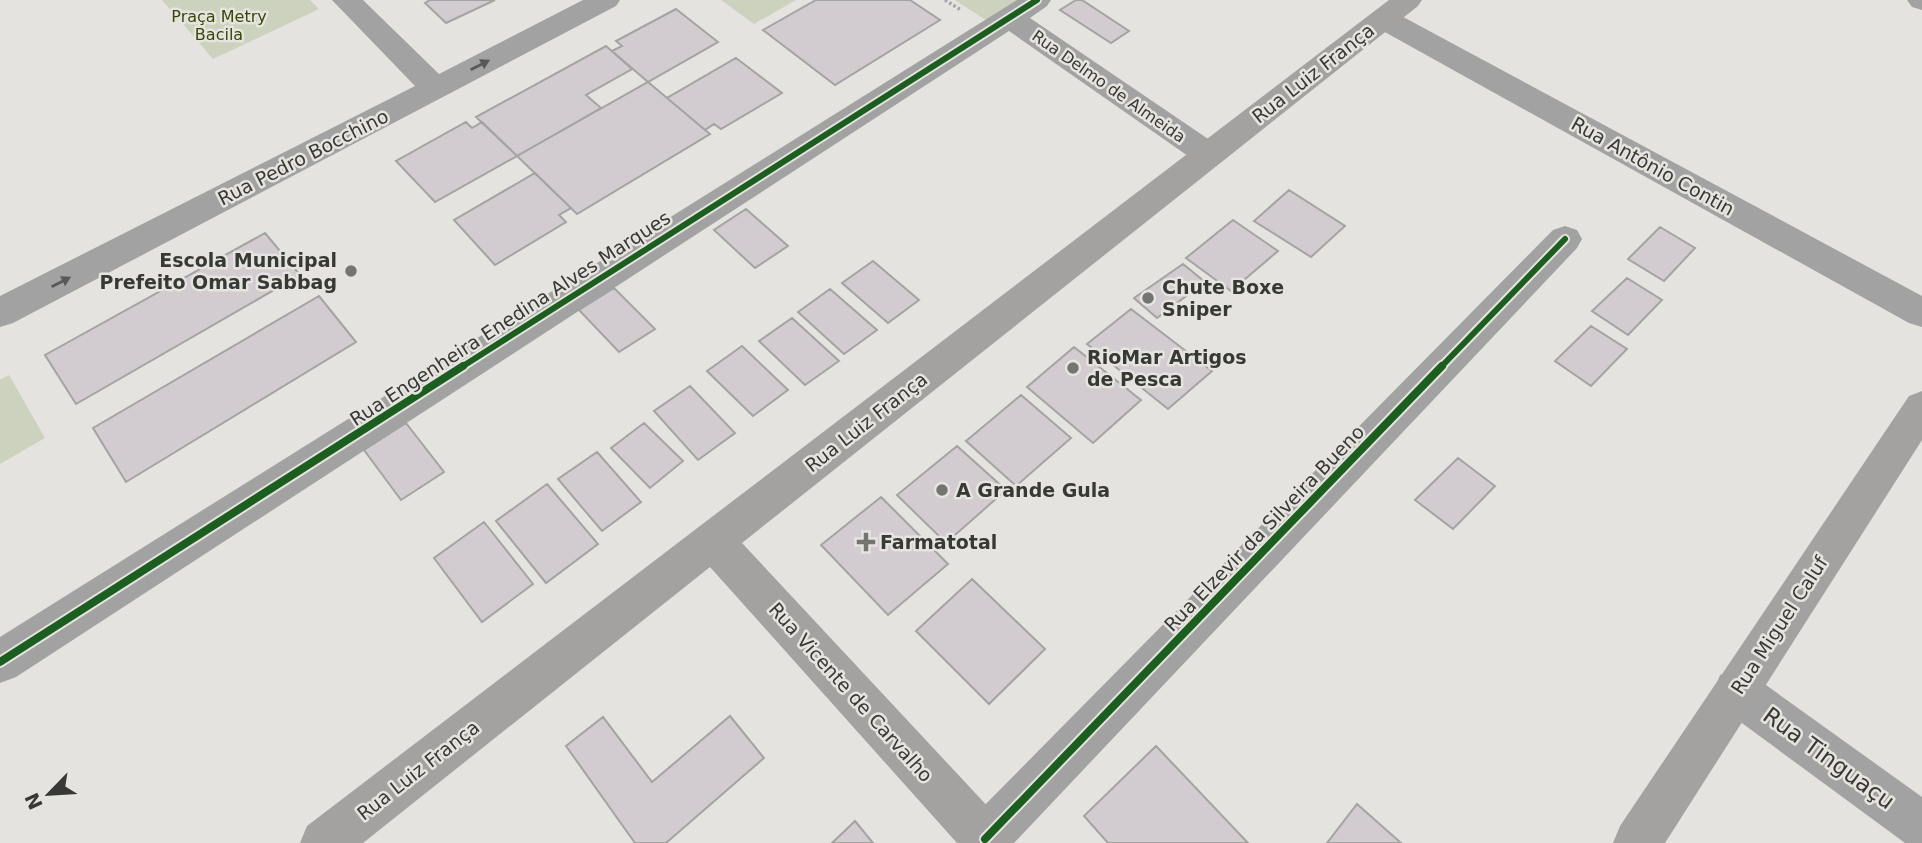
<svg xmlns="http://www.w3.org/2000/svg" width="1922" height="843" font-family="'DejaVu Sans',sans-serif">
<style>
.green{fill:#ccd2bd}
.building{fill:#d2cbd0;stroke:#a4a3a2;stroke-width:2}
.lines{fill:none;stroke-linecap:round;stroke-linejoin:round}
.path{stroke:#a3a3a2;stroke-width:3.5;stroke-dasharray:2.5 2.5;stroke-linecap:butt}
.street{fill:#a3a2a2;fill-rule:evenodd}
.secondary{fill:#a3a2a0;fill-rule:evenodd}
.cycleway-far1-casing{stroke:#e5e4df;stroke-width:10}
.cycleway-casing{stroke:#e5e4df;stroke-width:12}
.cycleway-far1{stroke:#1b5e20;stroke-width:6}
.cycleway{stroke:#1b5e20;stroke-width:8}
.oneway{fill:#585856}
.poi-dot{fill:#747472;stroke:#e5e4df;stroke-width:2.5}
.labels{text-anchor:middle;stroke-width:5;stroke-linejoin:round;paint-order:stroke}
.far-park-label{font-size:16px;fill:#384709;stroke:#e5e4df}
.far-street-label{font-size:16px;fill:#383836;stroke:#e5e4df}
.street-label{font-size:19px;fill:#383836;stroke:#e5e4df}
.poi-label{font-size:19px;font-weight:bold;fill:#383836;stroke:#e5e4df;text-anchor:start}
.near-street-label{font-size:23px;fill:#383836;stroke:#e5e4df}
</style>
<rect width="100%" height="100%" fill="#e4e3e0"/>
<path class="green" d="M 162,0 L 310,0 L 319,9 L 213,59 Z
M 721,0 L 796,0 L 754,24 Z
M 955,0 L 1030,0 L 992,24 Z
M 9,375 L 45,438 L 0,464 L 0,380 Z"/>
<path class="building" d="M 430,0 L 495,0 L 446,23 L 425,3 Z
M 816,0 L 910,0 L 940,20 L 835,85 L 763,30 Z
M 1076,0 L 1082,0 L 1129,31 L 1111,43 L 1060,10 Z
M 676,9 L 718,42 L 648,82 L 612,51 L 622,46 L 616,41 Z
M 606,46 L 632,69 L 586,95 L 601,108 L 517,156 L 476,117 Z
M 736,58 L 782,93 L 721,129 L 714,124 L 705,130 L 667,98 Z
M 648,82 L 710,134 L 577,214 L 517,156 Z
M 466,122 L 472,128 L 482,122 L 517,156 L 435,202 L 396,161 Z
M 535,173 L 571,208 L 559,215 L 566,222 L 495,265 L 454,220 Z
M 1289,190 L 1345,226 L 1311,257 L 1254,221 Z
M 746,209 L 788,246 L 755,268 L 714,230 Z
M 1233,220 L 1278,251 L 1231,291 L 1186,258 Z
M 1660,227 L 1695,248 L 1664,281 L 1628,259 Z
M 265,233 L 300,275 L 76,404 L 45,355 Z
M 873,261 L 919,300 L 888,323 L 842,283 Z
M 1183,264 L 1205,282 L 1157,318 L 1134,298 Z
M 1627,278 L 1662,300 L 1628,335 L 1592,311 Z
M 614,288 L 655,329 L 619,352 L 579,310 Z
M 830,289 L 877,330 L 844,354 L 798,312 Z
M 319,296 L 356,342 L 126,482 L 93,428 Z
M 1131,309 L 1212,371 L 1168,409 L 1087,344 Z
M 792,318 L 839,361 L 805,385 L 759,341 Z
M 1591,326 L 1627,349 L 1591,386 L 1555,361 Z
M 742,346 L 788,390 L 753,416 L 707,371 Z
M 1074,347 L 1141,400 L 1093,443 L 1027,387 Z
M 690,386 L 735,433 L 698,460 L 654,411 Z
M 1021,395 L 1071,438 L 1016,486 L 966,441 Z
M 406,423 L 444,472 L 401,500 L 364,450 Z
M 644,423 L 683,461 L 650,488 L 611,448 Z
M 957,446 L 1006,490 L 946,543 L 897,495 Z
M 597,452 L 641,502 L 602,531 L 558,479 Z
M 1458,458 L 1495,486 L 1453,529 L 1415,500 Z
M 547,484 L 598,544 L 546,583 L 496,521 Z
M 881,497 L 948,564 L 888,615 L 821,545 Z
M 484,522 L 533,584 L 482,622 L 434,558 Z
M 972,579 L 1045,649 L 989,704 L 916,631 Z
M 730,716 L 764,758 L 666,843 L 635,843 L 566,746 L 603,717 L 652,782 Z
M 1156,746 L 1248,843 L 1108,843 L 1084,816 Z
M 1357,804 L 1401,843 L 1327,843 Z
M 855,821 L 873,843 L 832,843 Z"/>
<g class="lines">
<path class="path" d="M 945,0 L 961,10"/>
<path class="street" d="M 332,0 L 363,0 L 439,74 L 583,0 L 620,0 L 616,6 L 13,323 L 0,327 L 0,296 L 415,86 Z
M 1017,0 L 1051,0 L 1047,6 L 1030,18 L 1220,147 L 1225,155 L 1220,163 L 1209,167 L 1198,163 L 1009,31 L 16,677 L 0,683 L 0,637 Z
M 1907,0 L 1922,0 L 1922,10 L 1912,7 Z
M 1384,10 L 1394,12 L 1922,296 L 1922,327 L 1909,323 L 1374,26 L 1369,19 L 1374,12 Z
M 1565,226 L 1577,230 L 1582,239 L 1577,248 L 1014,843 L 963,843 L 961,839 L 968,822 L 1553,230 Z
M 1736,669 L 1752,675 L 1922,797 L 1922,843 L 1905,843 L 1720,707 L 1714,691 L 1720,675 Z"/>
<path class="secondary" d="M 1389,0 L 1422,0 L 1418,6 L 742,543 L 1006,826 L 1013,843 L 957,843 L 710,567 L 363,843 L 300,843 L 307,826 Z
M 1922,391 L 1922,440 L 1665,843 L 1613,843 L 1620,826 L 1909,396 Z"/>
<g class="cycleway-far1-casing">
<path id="cycleway-far1" d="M 460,368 L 1037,0
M 1440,368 L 1565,239"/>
</g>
<g class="cycleway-casing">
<path id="cycleway" d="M 0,662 L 463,366
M 985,839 L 1442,366"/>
</g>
<use href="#cycleway-far1" class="cycleway-far1"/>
<use href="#cycleway" class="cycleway"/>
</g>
<defs><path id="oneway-solid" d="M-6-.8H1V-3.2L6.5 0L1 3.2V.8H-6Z" transform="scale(1.75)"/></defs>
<g class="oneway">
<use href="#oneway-solid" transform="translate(480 65) rotate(-27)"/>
<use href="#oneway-solid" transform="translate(61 282) rotate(-27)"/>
</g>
<g class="poi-dot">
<circle cx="351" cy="271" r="7"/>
<circle cx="1148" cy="298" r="7"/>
<circle cx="1073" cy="368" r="7"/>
<circle cx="942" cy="490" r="7"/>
<path d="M862.5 531.5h7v7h7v7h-7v7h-7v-7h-7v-7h7z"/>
</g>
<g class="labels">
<g class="far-park-label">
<text x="219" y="22">Praça Metry<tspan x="219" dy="18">Bacila</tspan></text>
</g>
<g class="far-street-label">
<text transform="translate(1109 86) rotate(35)" y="6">Rua Delmo de Almeida</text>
</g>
<g class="street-label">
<text transform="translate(1313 73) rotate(-38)" y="7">Rua Luiz França</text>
<text transform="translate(303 157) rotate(-27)" y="7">Rua Pedro Bocchino</text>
<text transform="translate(1653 166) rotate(29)" y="7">Rua Antônio Contin</text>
<text transform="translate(510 318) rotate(-33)" y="7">Rua Engenheira Enedina Alves Marques</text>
<text transform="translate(866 422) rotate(-38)" y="7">Rua Luiz França</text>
<text transform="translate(1264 528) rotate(-46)" y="7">Rua Elzevir da Silveira Bueno</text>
<text transform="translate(1779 625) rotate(-57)" y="7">Rua Miguel Caluf</text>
<text transform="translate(851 692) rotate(48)" y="7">Rua Vicente de Carvalho</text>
<text transform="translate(418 770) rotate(-38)" y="7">Rua Luiz França</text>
</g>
<g class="poi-label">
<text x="337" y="267" text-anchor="end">Escola Municipal<tspan x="337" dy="22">Prefeito Omar Sabbag</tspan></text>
<text x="1162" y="294">Chute Boxe<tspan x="1162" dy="22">Sniper</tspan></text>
<text x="1087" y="364">RioMar Artigos<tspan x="1087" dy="22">de Pesca</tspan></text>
<text x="956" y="497">A Grande Gula</text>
<text x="880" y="549">Farmatotal</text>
</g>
<g class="near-street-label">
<text transform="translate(1829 758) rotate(36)" y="8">Rua Tinguaçu</text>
</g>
</g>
<g transform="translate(49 794) rotate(245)" stroke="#e5e4df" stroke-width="5" paint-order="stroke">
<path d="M0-5L12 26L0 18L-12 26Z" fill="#383836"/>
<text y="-10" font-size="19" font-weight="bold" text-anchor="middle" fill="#383836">N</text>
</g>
</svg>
